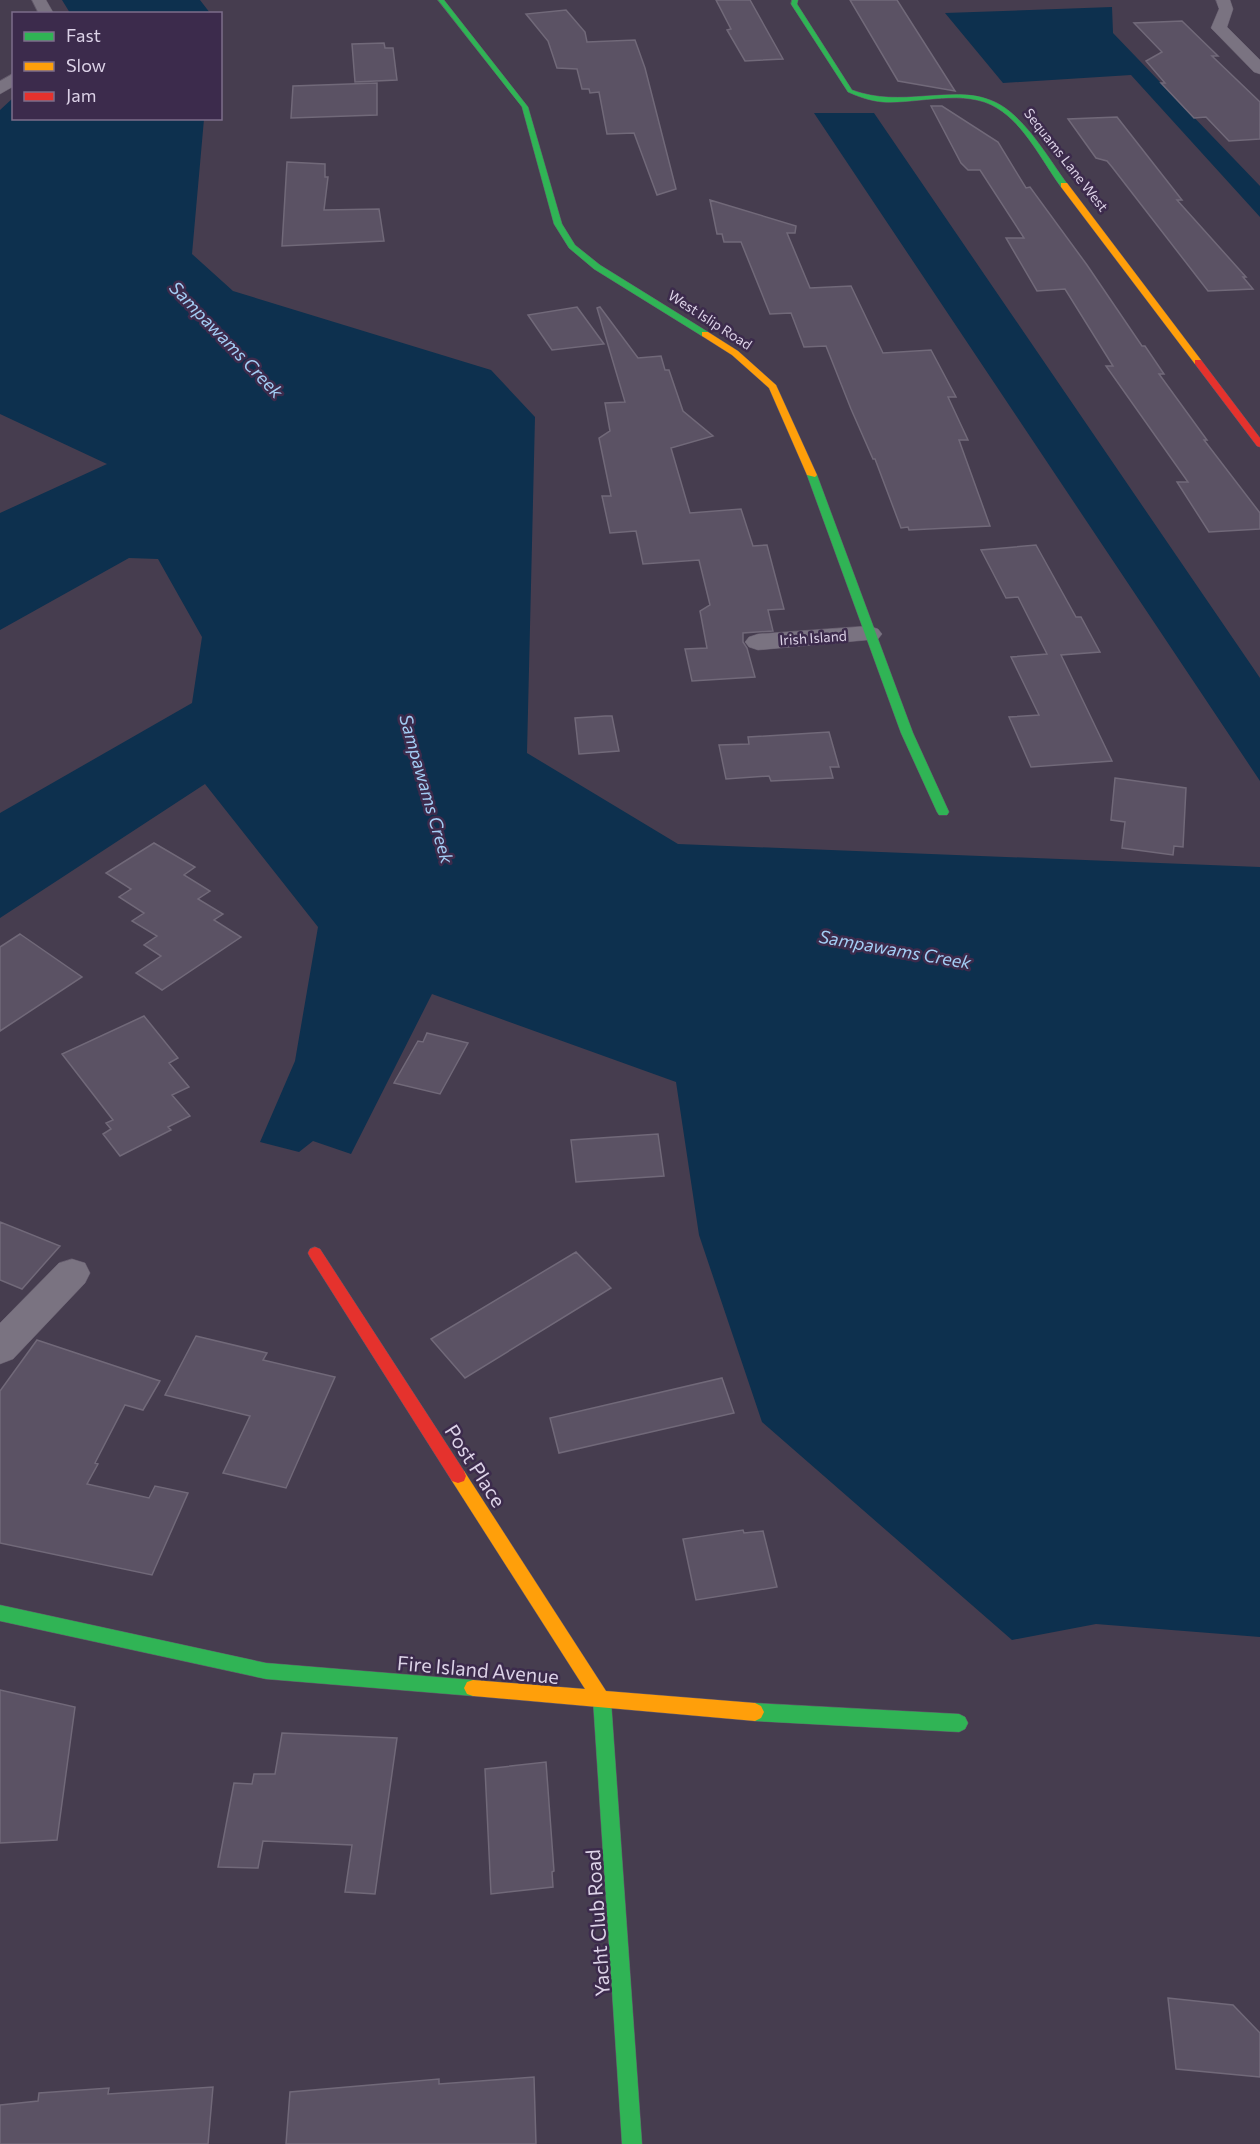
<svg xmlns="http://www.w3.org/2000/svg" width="1260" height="2144" font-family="Commissioner,sans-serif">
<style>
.water{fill:#0d304e}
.building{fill:#5b5264;stroke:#716979;stroke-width:1.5}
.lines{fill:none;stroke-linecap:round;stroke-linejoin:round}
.street-casing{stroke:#635a6b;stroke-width:1}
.fast-casing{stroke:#635a6b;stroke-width:1}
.slow-casing{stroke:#635a6b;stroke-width:1}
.jam-casing{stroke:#635a6b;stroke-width:1}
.street{fill:#7a7381;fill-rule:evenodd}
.fast{fill:#30b455;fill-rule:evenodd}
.slow{fill:#ff9f0a;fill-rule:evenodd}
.jam{fill:#e5322d;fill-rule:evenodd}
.labels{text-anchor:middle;stroke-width:5;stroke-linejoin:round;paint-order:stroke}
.far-street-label{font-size:14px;fill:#dcd2e7;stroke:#3c2b4c}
.water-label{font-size:18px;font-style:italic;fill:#a3cdf4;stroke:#3c2b4c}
.near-street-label{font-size:20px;fill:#dcd2e7;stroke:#3c2b4c}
</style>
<rect width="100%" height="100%" fill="#463d4f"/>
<path class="water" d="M 62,0 L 200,0 L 210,13 L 70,13 Z
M 1112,7 L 1113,33 L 1260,186 L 1260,217 L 1131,75 L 1003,83 L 945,13 Z
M 13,98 L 14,118 L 204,119 L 192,254 L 233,291 L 491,370 L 535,417 L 527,753 L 678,844 L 1260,867 L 1260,1637 L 1096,1624 L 1012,1640 L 762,1422 L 699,1235 L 676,1082 L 432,994 L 351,1154 L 313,1141 L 299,1152 L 260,1142 L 295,1061 L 318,927 L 205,784 L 0,918 L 0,813 L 192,703 L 202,637 L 158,559 L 129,558 L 0,630 L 0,513 L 107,464 L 0,414 L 0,110 Z
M 814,113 L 874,113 L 1260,678 L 1260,781 Z"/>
<path class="building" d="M 716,0 L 750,0 L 783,59 L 745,61 L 727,30 L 731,29 Z
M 850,0 L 897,0 L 955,91 L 898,81 Z
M 566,10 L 585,32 L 587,42 L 635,40 L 645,68 L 676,189 L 657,195 L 634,133 L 607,134 L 599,92 L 590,93 L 589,89 L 582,89 L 577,69 L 557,68 L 548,41 L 526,14 Z
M 1182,21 L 1218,56 L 1212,56 L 1260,102 L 1260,139 L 1229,141 L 1206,117 L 1194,118 L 1161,83 L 1165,83 L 1146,61 L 1162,52 L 1134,23 Z
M 384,43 L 385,48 L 393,48 L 397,80 L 355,82 L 352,44 Z
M 377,83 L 377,115 L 291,118 L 293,86 Z
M 931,106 L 942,106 L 998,142 L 1026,188 L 1030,187 L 1087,265 L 1142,346 L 1145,346 L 1164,374 L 1159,374 L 1207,440 L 1204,440 L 1260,513 L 1260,529 L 1209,532 L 1177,482 L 1188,482 L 1106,366 L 1113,366 L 1065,289 L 1037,291 L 1006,238 L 1024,238 L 980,170 L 968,170 L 961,163 Z
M 1117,117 L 1182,200 L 1177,200 L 1246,277 L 1243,277 L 1253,289 L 1208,291 L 1112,167 L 1107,161 L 1096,158 L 1068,119 Z
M 287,162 L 325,164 L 325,177 L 328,177 L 324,210 L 379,209 L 384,241 L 282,246 Z
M 710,200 L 796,226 L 795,233 L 787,233 L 810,288 L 851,286 L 883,353 L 931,350 L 956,397 L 948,397 L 968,440 L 959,440 L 990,526 L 909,530 L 908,527 L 901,528 L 875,459 L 873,459 L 851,409 L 826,346 L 804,347 L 791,313 L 770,314 L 741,242 L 724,242 L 722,234 L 717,234 Z
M 577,307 L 604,344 L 552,350 L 528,315 Z
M 600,307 L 638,358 L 661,356 L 665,370 L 669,370 L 683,411 L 713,436 L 671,448 L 690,513 L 741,509 L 753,546 L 767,545 L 784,609 L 768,610 L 773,631 L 743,633 L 743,642 L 747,648 L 755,677 L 692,681 L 685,649 L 707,648 L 700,611 L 710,605 L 699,560 L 643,564 L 636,531 L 610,533 L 602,496 L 611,496 L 599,438 L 610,431 L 605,403 L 625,402 L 597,308 Z
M 1036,545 L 1076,617 L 1081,617 L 1100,652 L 1061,655 L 1112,761 L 1031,767 L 1009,717 L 1039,715 L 1011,657 L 1047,654 L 1018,597 L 1006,598 L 981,550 Z
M 605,716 L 612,716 L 619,751 L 579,754 L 575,718 Z
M 829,732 L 839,767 L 830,767 L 833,778 L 771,781 L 769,776 L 726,779 L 719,745 L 749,744 L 748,737 Z
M 1115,778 L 1186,788 L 1183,847 L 1174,846 L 1173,855 L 1122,848 L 1125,822 L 1111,820 Z
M 154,843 L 195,867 L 184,875 L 210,891 L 198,899 L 223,914 L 214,920 L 241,937 L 162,990 L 136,973 L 161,956 L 144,945 L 157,936 L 132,921 L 144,913 L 119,897 L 131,889 L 106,873 Z
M 20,934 L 82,977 L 0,1031 L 0,947 Z
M 144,1016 L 178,1058 L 169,1063 L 189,1087 L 172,1095 L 190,1116 L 168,1127 L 171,1130 L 120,1156 L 103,1134 L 111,1129 L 106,1123 L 113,1120 L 62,1054 Z
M 427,1033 L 468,1043 L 440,1094 L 394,1083 L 418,1041 L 423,1042 Z
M 658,1134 L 664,1176 L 576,1182 L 571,1140 Z
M 0,1222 L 60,1246 L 22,1289 L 0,1280 Z
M 576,1252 L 611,1288 L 465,1378 L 431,1339 Z
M 196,1336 L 267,1353 L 263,1360 L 335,1377 L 286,1488 L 223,1473 L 250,1416 L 165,1395 Z
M 37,1340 L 160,1381 L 143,1410 L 125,1405 L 95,1463 L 98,1464 L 87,1484 L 149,1498 L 155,1486 L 188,1493 L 152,1575 L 0,1543 L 0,1391 Z
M 722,1378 L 734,1413 L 559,1453 L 550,1418 Z
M 743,1530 L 744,1533 L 763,1531 L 777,1587 L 696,1600 L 683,1539 Z
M 0,1690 L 75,1707 L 57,1840 L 0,1843 Z
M 282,1733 L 397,1738 L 375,1894 L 345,1892 L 352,1845 L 263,1841 L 258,1868 L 218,1867 L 234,1783 L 252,1784 L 254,1774 L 275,1774 Z
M 546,1762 L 554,1871 L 552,1872 L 553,1887 L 491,1894 L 485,1769 Z
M 1168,1998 L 1233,2005 L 1260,2033 L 1260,2077 L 1176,2069 Z
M 534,2077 L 536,2144 L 286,2144 L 290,2092 L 439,2079 L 439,2084 Z
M 213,2087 L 208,2144 L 0,2144 L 0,2105 L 38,2101 L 39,2093 L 109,2088 L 108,2094 Z"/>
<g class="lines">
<g class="street-casing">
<path id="street" d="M 32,0 L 46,0 L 54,14 L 39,14 Z
M 1216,0 L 1230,0 L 1233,9 L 1227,27 L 1260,60 L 1260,74 L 1254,72 L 1211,28 L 1219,9 Z
M 14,73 L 14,86 L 0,94 L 0,81 Z
M 869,626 L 878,629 L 882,634 L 878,639 L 758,650 L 749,647 L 745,642 L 749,637 L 758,634 Z
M 72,1259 L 85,1263 L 90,1273 L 85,1283 L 13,1359 L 0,1364 L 0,1323 L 59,1263 Z"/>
</g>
<g class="fast-casing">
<path id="fast" d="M 438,0 L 444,0 L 528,107 L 562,224 L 575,245 L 600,265 L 708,332 L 708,336 L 702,336 L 594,269 L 569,248 L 554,224 L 522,107 Z
M 792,0 L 798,0 L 797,4 L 852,90 C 877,99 899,98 926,96 C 947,95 970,92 990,100 C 1022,111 1048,158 1068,185 L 1061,187 C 1042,161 1025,125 997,108 C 965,88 919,104 883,102 C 871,101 859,97 848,92 L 791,4 Z
M 809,473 L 817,475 L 913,733 L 949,812 L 947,815 L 939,815 L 937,812 L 901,733 L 807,475 Z
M 0,1605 L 266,1663 L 473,1680 L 479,1682 L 482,1688 L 479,1694 L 473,1696 L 266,1679 L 0,1621 Z
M 602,1691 L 608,1694 L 611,1700 L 642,2144 L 622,2144 L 593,1700 L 596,1694 Z
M 755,1703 L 959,1714 L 965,1717 L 968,1723 L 965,1729 L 959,1732 L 755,1721 L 749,1718 L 746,1712 L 749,1706 Z"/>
</g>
<g class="slow-casing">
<path id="slow" d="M 1061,183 L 1067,183 L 1201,360 L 1201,364 L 1195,364 L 1061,187 Z
M 702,332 L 708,332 L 738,351 L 776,385 L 817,475 L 815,477 L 807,475 L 769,388 L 732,355 L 702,336 Z
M 458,1469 L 464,1471 L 606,1691 L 755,1703 L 761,1706 L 764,1712 L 761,1718 L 755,1721 L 473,1696 L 467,1694 L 464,1688 L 467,1682 L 473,1680 L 585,1689 L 452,1481 L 450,1476 L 452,1471 Z"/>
</g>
<g class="jam-casing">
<path id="jam" d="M 1195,360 L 1201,360 L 1260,438 L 1260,447 L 1257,446 L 1195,364 Z
M 315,1247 L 320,1249 L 464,1471 L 466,1476 L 464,1481 L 458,1483 L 452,1481 L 310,1257 L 308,1253 L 310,1249 Z"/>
</g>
<use href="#street" class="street"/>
<use href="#fast" class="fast"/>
<use href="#slow" class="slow"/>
<use href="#jam" class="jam"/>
</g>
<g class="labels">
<g class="far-street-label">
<text transform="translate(1066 160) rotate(52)" y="5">Sequams Lane West</text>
<text transform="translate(710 320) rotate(33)" y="5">West Islip Road</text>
<text transform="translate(813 638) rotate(-4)" y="5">Irish Island</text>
</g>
<g class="water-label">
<text transform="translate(226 340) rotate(46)" y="6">Sampawams Creek</text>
<text transform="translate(426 789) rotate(74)" y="6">Sampawams Creek</text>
<text transform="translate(895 950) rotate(10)" y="6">Sampawams Creek</text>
</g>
<g class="near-street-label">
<text transform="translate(475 1466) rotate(57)" y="7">Post Place</text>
<text transform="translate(478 1670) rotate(5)" y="7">Fire Island Avenue</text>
<text transform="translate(598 1923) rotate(-94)" y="7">Yacht Club Road</text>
</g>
</g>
<rect x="12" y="12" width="210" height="108" fill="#3c2b4c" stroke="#7c6e8a" stroke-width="1.5"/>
<rect x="24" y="32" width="30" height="9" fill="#30b455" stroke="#7c6e8a" stroke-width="1.5"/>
<text x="66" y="42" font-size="18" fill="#dcd2e7">Fast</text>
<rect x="24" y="62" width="30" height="9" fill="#ff9f0a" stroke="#7c6e8a" stroke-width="1.5"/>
<text x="66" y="72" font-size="18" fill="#dcd2e7">Slow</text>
<rect x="24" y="92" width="30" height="9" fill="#e5322d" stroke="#7c6e8a" stroke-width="1.5"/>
<text x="66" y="102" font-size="18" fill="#dcd2e7">Jam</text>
</svg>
